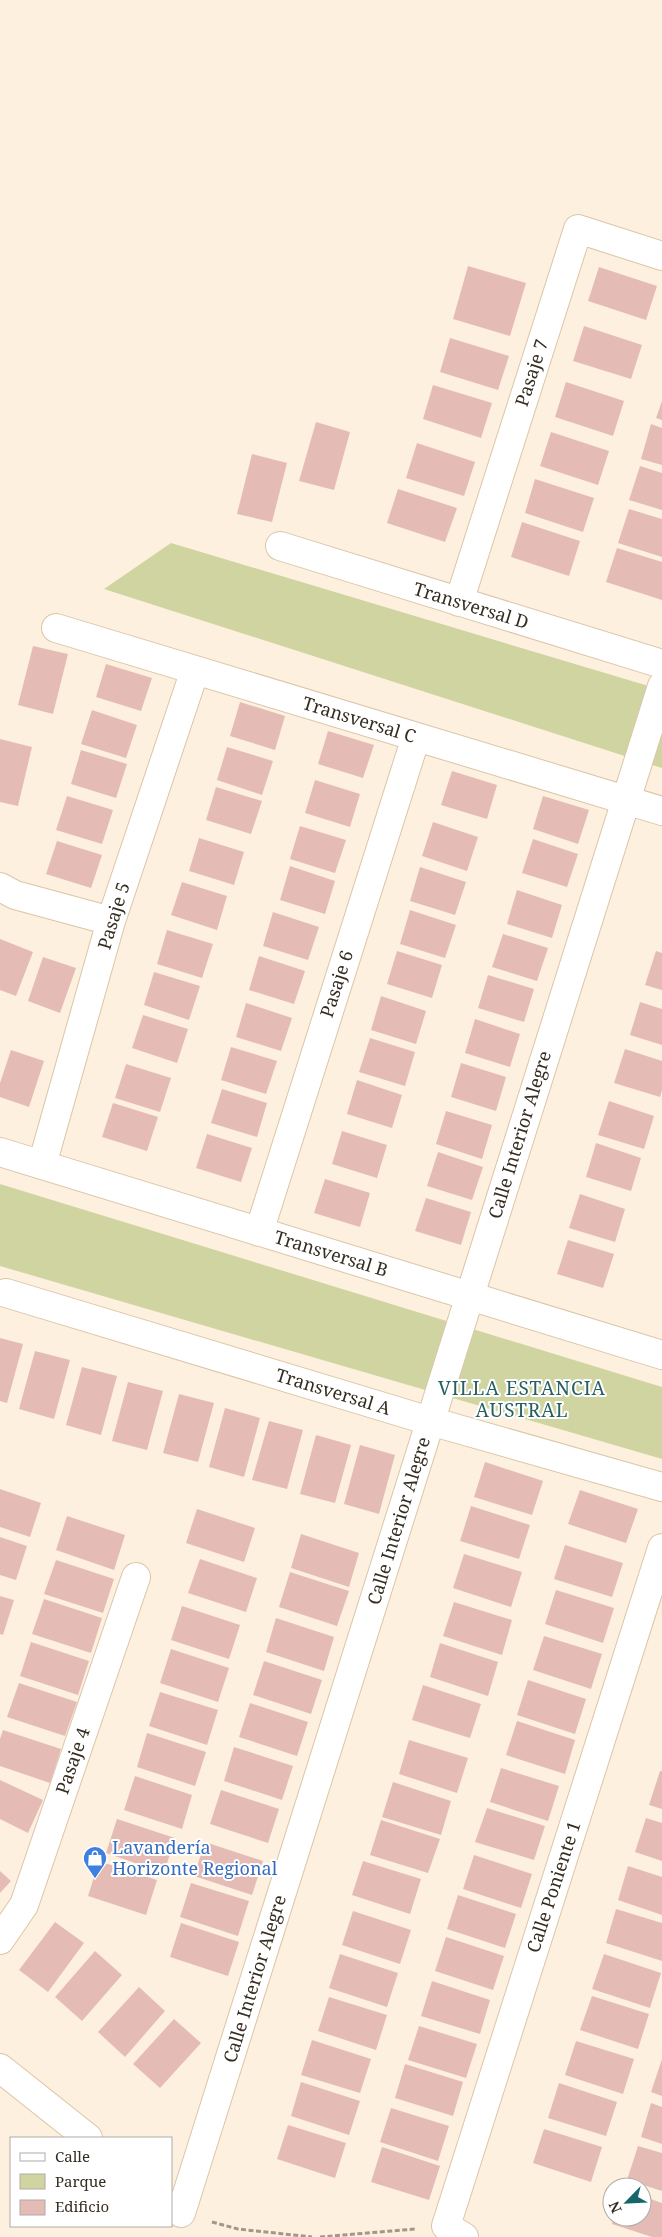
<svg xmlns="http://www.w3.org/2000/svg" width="662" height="2237" font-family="'Noto Serif',serif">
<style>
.green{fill:#d0d4a1}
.building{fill:#e5bcb5}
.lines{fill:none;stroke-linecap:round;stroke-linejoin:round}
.street-casing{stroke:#dbc5a7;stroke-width:30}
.path{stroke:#a39888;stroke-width:3;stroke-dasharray:5 2.5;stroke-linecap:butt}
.street{stroke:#fff;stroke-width:28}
.labels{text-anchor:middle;stroke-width:4;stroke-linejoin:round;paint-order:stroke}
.street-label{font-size:18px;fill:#362d21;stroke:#fff}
.shop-label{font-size:18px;fill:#366cbe;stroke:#fff;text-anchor:start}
.neighbourhood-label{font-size:19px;letter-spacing:1px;fill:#266063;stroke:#fff}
</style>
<rect width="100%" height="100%" fill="#fef0de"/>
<path class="green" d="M 171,543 L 662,690 L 662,768 L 104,589 Z
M 0,1184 L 662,1387 L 662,1459 L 0,1266 Z"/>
<path class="building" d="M 468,266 L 526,283 L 510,336 L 453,319 Z
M 599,267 L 657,286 L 646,320 L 588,301 Z
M 584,326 L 642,345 L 631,379 L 573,361 Z
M 450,338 L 509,356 L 498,390 L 440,372 Z
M 566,382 L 624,401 L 613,436 L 555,417 Z
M 433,385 L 492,403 L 481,438 L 423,419 Z
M 662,401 L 662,420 L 656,418 Z
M 316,422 L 350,432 L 334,490 L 299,481 Z
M 651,424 L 662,428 L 662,465 L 641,459 Z
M 551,432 L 609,451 L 598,485 L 540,466 Z
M 417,443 L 475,462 L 464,496 L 406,478 Z
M 252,454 L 287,463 L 272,522 L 237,514 Z
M 640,466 L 662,473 L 662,510 L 629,500 Z
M 535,479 L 594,498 L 583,532 L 525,513 Z
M 398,489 L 457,508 L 445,542 L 387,523 Z
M 629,509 L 662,519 L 662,557 L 618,543 Z
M 522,522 L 580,541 L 569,576 L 511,557 Z
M 617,548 L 662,562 L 662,600 L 606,582 Z
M 33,646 L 68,654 L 53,714 L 18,705 Z
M 106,664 L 152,678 L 141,711 L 96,697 Z
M 240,702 L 285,716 L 275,750 L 230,736 Z
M 92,710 L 137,725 L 126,758 L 81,744 Z
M 328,731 L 374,745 L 363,778 L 318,764 Z
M 0,739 L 32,747 L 18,806 L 0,802 Z
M 227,747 L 273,761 L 262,795 L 217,780 Z
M 81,750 L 127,764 L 116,798 L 71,784 Z
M 452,771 L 497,785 L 487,819 L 441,805 Z
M 315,780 L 360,794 L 350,827 L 305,813 Z
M 216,787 L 262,801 L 251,834 L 206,820 Z
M 67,796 L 113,810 L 102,844 L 56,830 Z
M 543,796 L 589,810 L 578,844 L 533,829 Z
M 433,822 L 478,837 L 467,871 L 422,856 Z
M 300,826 L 346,840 L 335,873 L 290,859 Z
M 199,838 L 244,852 L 234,885 L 189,871 Z
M 533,839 L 578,854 L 567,887 L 522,873 Z
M 57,841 L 102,855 L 91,888 L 46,874 Z
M 290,866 L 335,881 L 325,914 L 280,900 Z
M 420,867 L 466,882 L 455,915 L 410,901 Z
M 182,882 L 227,896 L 217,930 L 171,915 Z
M 517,890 L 562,905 L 552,938 L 507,924 Z
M 410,910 L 456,925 L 445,958 L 400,944 Z
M 273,912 L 319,927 L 308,960 L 263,946 Z
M 167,930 L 213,944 L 202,978 L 157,964 Z
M 503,934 L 548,948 L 537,981 L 492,967 Z
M 0,939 L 33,952 L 16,996 L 0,990 Z
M 397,951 L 442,965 L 432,998 L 387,984 Z
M 656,951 L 662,953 L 662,990 L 645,985 Z
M 259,956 L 305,971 L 294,1004 L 249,990 Z
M 43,957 L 76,968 L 60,1013 L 28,1001 Z
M 154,972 L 200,986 L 189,1020 L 144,1005 Z
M 488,975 L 534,989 L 524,1022 L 478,1008 Z
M 381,996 L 426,1011 L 416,1044 L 371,1030 Z
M 640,1002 L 662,1009 L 662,1045 L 630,1035 Z
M 246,1003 L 292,1018 L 281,1051 L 236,1037 Z
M 143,1015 L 188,1029 L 177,1063 L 132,1048 Z
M 475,1019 L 520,1034 L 510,1067 L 465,1053 Z
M 370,1038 L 415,1052 L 405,1086 L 359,1072 Z
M 231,1047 L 277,1061 L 266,1094 L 221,1080 Z
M 625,1049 L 662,1061 L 662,1090 L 660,1097 L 614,1083 Z
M 11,1050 L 44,1061 L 29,1107 L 0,1097 L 0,1083 Z
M 461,1063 L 506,1077 L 496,1111 L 451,1097 Z
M 126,1064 L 171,1078 L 160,1112 L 115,1098 Z
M 357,1080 L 402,1095 L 392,1128 L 347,1114 Z
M 222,1089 L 267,1103 L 257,1137 L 211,1123 Z
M 609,1101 L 654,1116 L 644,1149 L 598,1135 Z
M 113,1103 L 158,1117 L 147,1151 L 102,1137 Z
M 446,1111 L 492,1125 L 482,1159 L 436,1144 Z
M 342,1131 L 387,1145 L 377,1178 L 332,1164 Z
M 207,1134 L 252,1148 L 241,1182 L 196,1168 Z
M 596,1143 L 641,1158 L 631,1191 L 586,1177 Z
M 438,1152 L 483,1167 L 472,1200 L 427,1186 Z
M 325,1179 L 370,1193 L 360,1227 L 314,1213 Z
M 580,1194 L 625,1209 L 615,1242 L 569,1228 Z
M 426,1198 L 471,1212 L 461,1245 L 415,1231 Z
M 568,1240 L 614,1254 L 603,1288 L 557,1274 Z
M 0,1338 L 23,1344 L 7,1403 L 0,1401 Z
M 35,1351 L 70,1360 L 54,1419 L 19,1409 Z
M 82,1367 L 117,1376 L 101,1435 L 66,1425 Z
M 128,1382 L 163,1391 L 147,1450 L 112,1441 Z
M 179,1394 L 214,1403 L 198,1462 L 163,1453 Z
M 225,1408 L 260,1418 L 244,1477 L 209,1467 Z
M 269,1421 L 303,1430 L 287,1489 L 252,1480 Z
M 316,1435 L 351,1445 L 335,1503 L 300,1494 Z
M 360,1445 L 395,1455 L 379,1514 L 344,1504 Z
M 485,1462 L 543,1481 L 532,1515 L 474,1497 Z
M 0,1489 L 41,1503 L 30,1537 L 0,1527 Z
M 580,1490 L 638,1509 L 626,1543 L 568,1524 Z
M 471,1506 L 530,1525 L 519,1559 L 460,1541 Z
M 197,1509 L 255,1528 L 244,1562 L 186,1543 Z
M 67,1516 L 125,1535 L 114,1570 L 56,1550 Z
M 301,1534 L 359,1553 L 349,1587 L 291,1568 Z
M 0,1537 L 27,1546 L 16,1580 L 0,1575 Z
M 565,1545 L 623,1563 L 612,1597 L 554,1579 Z
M 464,1554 L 522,1572 L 511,1607 L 453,1588 Z
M 200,1559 L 257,1578 L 246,1612 L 188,1593 Z
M 56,1560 L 114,1579 L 103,1613 L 44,1594 Z
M 290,1572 L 349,1591 L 337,1626 L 279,1607 Z
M 556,1590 L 614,1608 L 603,1643 L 545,1624 Z
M 0,1596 L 14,1600 L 3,1635 L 0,1634 Z
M 44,1599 L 102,1618 L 91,1653 L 32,1634 Z
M 454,1602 L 512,1620 L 502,1655 L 443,1636 Z
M 182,1606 L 240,1625 L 229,1659 L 171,1640 Z
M 276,1618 L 334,1637 L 324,1671 L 266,1652 Z
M 544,1636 L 602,1654 L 591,1689 L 533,1670 Z
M 31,1642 L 89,1661 L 78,1695 L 20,1676 Z
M 440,1643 L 498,1662 L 488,1696 L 430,1677 Z
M 171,1649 L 229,1668 L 218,1702 L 160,1683 Z
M 264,1661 L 322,1680 L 311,1714 L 253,1695 Z
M 528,1680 L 586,1699 L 575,1734 L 517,1715 Z
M 19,1683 L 77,1702 L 65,1736 L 7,1717 Z
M 423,1685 L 481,1704 L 470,1738 L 412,1720 Z
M 160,1692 L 218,1710 L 207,1745 L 149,1726 Z
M 250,1703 L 308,1722 L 297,1756 L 239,1737 Z
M 517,1721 L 575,1740 L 565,1774 L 506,1755 Z
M 3,1730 L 61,1749 L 50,1783 L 0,1766 L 0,1739 Z
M 147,1733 L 206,1752 L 195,1786 L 137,1767 Z
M 409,1740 L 468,1758 L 457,1793 L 399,1774 Z
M 234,1747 L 293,1766 L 282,1800 L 224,1781 Z
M 501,1768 L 559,1786 L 548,1821 L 490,1802 Z
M 660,1771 L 662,1771 L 662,1809 L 649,1805 Z
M 135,1776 L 192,1795 L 182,1829 L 124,1810 Z
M 0,1780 L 43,1800 L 28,1833 L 0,1819 Z
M 393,1782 L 451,1801 L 441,1835 L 382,1817 Z
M 221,1790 L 279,1809 L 268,1843 L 210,1824 Z
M 487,1808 L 545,1826 L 534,1860 L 475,1842 Z
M 646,1818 L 662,1823 L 662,1861 L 635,1852 Z
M 117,1819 L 175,1838 L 164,1873 L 106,1853 Z
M 381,1820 L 440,1839 L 428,1873 L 370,1855 Z
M 205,1842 L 263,1861 L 252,1895 L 194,1876 Z
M 474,1855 L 532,1874 L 521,1908 L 463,1889 Z
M 99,1861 L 157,1880 L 146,1915 L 88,1896 Z
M 363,1861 L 421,1879 L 410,1914 L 352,1895 Z
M 628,1866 L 662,1877 L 662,1915 L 618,1900 Z
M 0,1871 L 11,1881 L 0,1893 Z
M 191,1883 L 249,1901 L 238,1936 L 180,1917 Z
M 458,1895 L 516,1914 L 505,1948 L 447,1929 Z
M 616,1909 L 662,1923 L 662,1961 L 606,1943 Z
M 353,1911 L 411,1930 L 400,1964 L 342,1945 Z
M 55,1922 L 84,1943 L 48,1992 L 19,1970 Z
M 181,1923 L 239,1942 L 228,1976 L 170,1957 Z
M 446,1937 L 504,1956 L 493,1990 L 435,1971 Z
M 95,1951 L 122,1975 L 82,2021 L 55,1997 Z
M 340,1954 L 398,1973 L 387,2007 L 329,1988 Z
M 604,1954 L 661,1973 L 650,2008 L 592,1989 Z
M 432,1981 L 490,2000 L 480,2034 L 421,2016 Z
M 139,1987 L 165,2011 L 125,2057 L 98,2032 Z
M 592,1996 L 649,2014 L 638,2049 L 580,2030 Z
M 329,1997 L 387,2015 L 376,2050 L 318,2031 Z
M 174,2019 L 201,2043 L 160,2088 L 133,2064 Z
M 419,2026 L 477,2044 L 466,2078 L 408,2060 Z
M 312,2040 L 371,2059 L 360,2093 L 301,2075 Z
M 576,2041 L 634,2059 L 623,2094 L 565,2075 Z
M 662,2059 L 662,2096 L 651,2092 Z
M 405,2064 L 463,2082 L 453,2116 L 395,2098 Z
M 301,2082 L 360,2101 L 349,2135 L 291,2116 Z
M 559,2083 L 617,2102 L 606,2136 L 548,2118 Z
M 651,2103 L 662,2107 L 662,2144 L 641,2137 Z
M 391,2108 L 449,2126 L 438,2161 L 380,2142 Z
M 288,2125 L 346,2143 L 335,2178 L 277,2159 Z
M 544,2129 L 602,2147 L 591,2182 L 533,2163 Z
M 638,2146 L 662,2153 L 662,2191 L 627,2180 Z
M 382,2147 L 440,2166 L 429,2200 L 371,2182 Z
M 642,2196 L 662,2203 L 662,2237 L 652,2237 L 612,2224 L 614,2217 L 642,2217 Z"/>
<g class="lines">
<g class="street-casing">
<path id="street" d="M 280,546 L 662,664
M 459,602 L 578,229 L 662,256
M 56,628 L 662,811
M 0,887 L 15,895 L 111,921
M 0,1152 L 662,1355
M 42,1165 L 111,921 L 195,670
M 259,1232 L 416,737
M 6,1293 L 430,1421 L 662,1487
M 0,1940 L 24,1905 L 136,1577
M 0,2068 L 88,2138
M 171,2205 L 181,2213 L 662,686
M 464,2237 L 446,2226 L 662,1548"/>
</g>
<path class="path" d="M 212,2222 L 238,2229 L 312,2237
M 320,2237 L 415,2229"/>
<use href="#street" class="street"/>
</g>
<defs>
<g id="shop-pin" transform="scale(1.25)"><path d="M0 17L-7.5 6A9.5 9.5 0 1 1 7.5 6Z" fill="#3f7fe0" stroke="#fff"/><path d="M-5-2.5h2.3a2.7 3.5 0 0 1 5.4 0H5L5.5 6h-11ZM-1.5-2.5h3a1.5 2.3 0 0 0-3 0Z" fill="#fff"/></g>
</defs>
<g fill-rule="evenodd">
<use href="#shop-pin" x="95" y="1858"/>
</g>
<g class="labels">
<g class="street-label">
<text transform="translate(532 373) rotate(-72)" y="6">Pasaje 7</text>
<text transform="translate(471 606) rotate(17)" y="6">Transversal D</text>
<text transform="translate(359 720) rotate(17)" y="6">Transversal C</text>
<text transform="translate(114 916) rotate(-73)" y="6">Pasaje 5</text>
<text transform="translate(337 984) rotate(-72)" y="6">Pasaje 6</text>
<text transform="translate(520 1135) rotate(-73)" y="6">Calle Interior Alegre</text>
<text transform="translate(331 1254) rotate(17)" y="6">Transversal B</text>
<text transform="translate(333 1392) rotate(17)" y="6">Transversal A</text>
<text transform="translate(399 1521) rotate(-73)" y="6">Calle Interior Alegre</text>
<text transform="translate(73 1761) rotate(-71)" y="6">Pasaje 4</text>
<text transform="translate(554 1887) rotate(-72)" y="6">Calle Poniente 1</text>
<text transform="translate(255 1979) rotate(-73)" y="6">Calle Interior Alegre</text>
</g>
<g class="shop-label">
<text x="112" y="1854">Lavandería<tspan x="112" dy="21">Horizonte Regional</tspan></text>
</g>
<g class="neighbourhood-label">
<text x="522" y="1395">VILLA ESTANCIA<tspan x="522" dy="22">AUSTRAL</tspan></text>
</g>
</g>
<rect x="10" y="2137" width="162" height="90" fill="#ffffff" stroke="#afaba6"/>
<rect x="20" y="2153" width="25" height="8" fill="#ffffff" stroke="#afaba6"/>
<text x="55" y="2162" font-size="15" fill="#362d21">Calle</text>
<rect x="20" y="2174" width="25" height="15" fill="#d0d4a1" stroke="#afaba6"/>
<text x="55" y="2187" font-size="15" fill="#362d21">Parque</text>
<rect x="20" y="2200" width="25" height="15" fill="#e5bcb5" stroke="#afaba6"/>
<text x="55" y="2212" font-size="15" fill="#362d21">Edificio</text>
<g transform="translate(627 2202) rotate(246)"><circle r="24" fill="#ffffff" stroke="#afaba6"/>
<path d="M0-4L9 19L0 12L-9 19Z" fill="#17656a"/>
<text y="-8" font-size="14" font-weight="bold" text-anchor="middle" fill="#362d21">N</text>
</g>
</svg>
